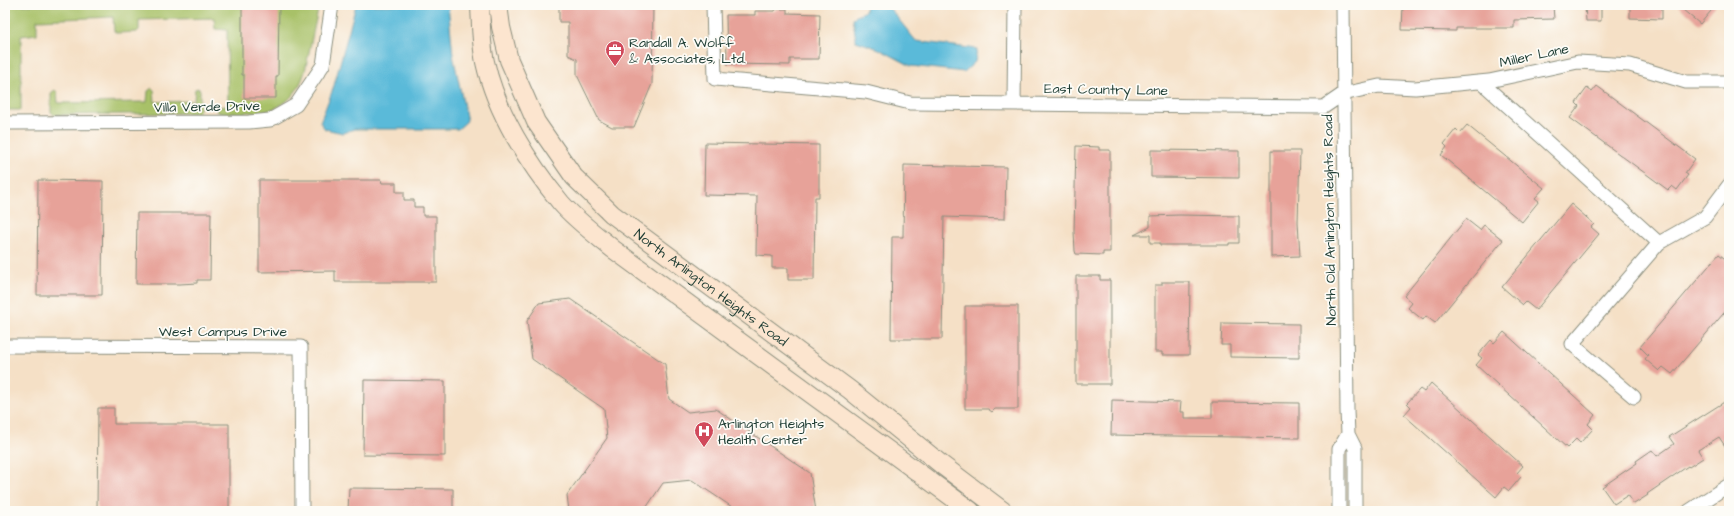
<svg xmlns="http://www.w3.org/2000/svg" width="1734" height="516" font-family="'Architects Daughter',sans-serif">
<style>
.green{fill:#a8c167;stroke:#647f4e}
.water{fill:#5abad9;stroke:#3c7c86}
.building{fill:#e7a299}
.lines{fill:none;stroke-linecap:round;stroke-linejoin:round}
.minor-casing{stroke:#8a8e7d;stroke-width:15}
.secondary-casing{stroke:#8a8e7d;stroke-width:20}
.minor{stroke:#fff;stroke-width:13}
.secondary{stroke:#fce5cf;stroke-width:18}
.labels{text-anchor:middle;stroke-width:3.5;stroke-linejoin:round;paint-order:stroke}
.poi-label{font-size:14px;fill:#1f3d34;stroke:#fdfcf7;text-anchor:start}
.street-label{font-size:14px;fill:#1f3d34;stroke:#fdfcf7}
</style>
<rect width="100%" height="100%" fill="#fdfcf7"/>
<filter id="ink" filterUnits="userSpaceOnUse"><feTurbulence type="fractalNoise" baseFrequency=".025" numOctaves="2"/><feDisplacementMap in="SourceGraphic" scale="8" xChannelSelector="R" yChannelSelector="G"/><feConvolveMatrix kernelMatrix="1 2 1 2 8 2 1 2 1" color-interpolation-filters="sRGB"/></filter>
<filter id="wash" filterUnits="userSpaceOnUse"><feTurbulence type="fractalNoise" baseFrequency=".012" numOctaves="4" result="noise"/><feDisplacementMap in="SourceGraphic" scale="16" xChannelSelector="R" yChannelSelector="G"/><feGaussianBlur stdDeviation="0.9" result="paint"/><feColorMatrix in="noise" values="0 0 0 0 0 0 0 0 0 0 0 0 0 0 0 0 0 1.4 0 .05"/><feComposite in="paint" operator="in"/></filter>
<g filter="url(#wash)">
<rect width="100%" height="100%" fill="#f5e0c6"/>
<path class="green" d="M 5,5 L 319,5 L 305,71 C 297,98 280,112 251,113 L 249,112 L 244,113 L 219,113 L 216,111 L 217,107 L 228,106 L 227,30 L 215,29 L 214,18 L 139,20 L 139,30 L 137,32 L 117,33 L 114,31 L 113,17 L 37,20 L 37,34 L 21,36 L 21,110 L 5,110 Z
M 152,88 L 154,90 L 155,102 L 194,101 L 195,89 L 198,88 L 200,90 L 200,110 L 197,113 L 54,115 L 51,112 L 51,93 L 55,90 L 57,92 L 58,103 L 147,102 L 148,91 Z"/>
<path class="water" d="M 356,5 L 448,5 L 453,55 L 467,121 L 458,129 L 354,129 L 343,133 L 325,129 L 320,122 L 333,89 Z
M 866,5 L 887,5 L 916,41 L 977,49 L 975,62 L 964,72 L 911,66 L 879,49 L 856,41 L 853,18 L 865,11 Z"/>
<g id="blocks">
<path class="building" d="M 242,5 L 279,5 L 278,76 L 276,76 L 276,98 L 244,98 L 244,75 L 242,75 Z
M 559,5 L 653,5 L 652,84 L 634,127 L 612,127 L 599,120 L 577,75 L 577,59 L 568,55 L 568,22 L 559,22 Z
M 1403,5 L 1553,5 L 1554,19 L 1514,20 L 1514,28 L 1456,28 L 1456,31 L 1402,30 Z
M 1585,5 L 1601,5 L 1601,21 L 1586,21 Z
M 1630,5 L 1662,5 L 1662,19 L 1630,18 Z
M 1677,5 L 1716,5 L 1700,24 Z
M 776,9 L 787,9 L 787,13 L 820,14 L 819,59 L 790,59 L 790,65 L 727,64 L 726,15 L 755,15 L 755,11 L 775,11 Z
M 1597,86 L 1695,159 L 1685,173 L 1688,175 L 1677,190 L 1672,186 L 1668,190 L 1570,118 L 1579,106 L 1576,103 L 1587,88 L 1592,92 Z
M 1467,125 L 1544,188 L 1535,198 L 1539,201 L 1522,222 L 1441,155 L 1447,147 L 1444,144 L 1456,129 L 1460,133 Z
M 705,143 L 819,145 L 819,197 L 815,197 L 814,280 L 788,280 L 788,268 L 772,268 L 772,256 L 756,255 L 757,196 L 704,195 Z
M 1076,146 L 1099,147 L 1099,150 L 1110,150 L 1110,252 L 1103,252 L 1103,255 L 1076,254 L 1075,251 L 1074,232 Z
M 1151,150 L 1239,151 L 1239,178 L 1151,177 Z
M 1271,151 L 1300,151 L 1298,222 L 1300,256 L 1271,257 Z
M 904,165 L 1006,167 L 1005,219 L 944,217 L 942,339 L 891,339 L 892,237 L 903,237 Z
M 38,180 L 103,181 L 102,295 L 37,295 Z
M 259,180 L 381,180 L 382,183 L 396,183 L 396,192 L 404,192 L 404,200 L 414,200 L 414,207 L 423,207 L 423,216 L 436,216 L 436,282 L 335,282 L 335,271 L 259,272 Z
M 1571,204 L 1594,224 L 1591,227 L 1599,234 L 1536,310 L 1526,302 L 1523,305 L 1502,287 Z
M 137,213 L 211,213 L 210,280 L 197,280 L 197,283 L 180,284 L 136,284 Z
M 1179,215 L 1239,216 L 1239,243 L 1229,243 L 1229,245 L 1160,245 L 1160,243 L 1150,243 L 1150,235 L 1134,235 L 1150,227 L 1150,216 Z
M 1466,219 L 1480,230 L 1484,225 L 1503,240 L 1435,323 L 1426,316 L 1423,320 L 1408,308 L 1412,303 L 1404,296 Z
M 1719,254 L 1729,262 L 1729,307 L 1672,374 L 1663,367 L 1659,371 L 1645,359 L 1648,355 L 1640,347 Z
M 1076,276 L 1100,276 L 1100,280 L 1110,280 L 1110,384 L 1076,384 Z
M 1162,282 L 1190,282 L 1189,355 L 1162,355 L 1162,352 L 1155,352 L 1155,285 L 1162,285 Z
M 570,299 L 665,364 L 669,399 L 688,412 L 716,409 L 810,473 L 816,511 L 738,511 L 692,480 L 663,483 L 644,511 L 569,511 L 567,495 L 607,438 L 604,409 L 532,359 L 527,321 L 539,303 Z
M 965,306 L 1018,306 L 1018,409 L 995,409 L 992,412 L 988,409 L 965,409 Z
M 1222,323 L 1299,324 L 1299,358 L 1230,357 L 1230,345 L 1221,345 Z
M 1504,332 L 1595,415 L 1588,424 L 1593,429 L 1580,443 L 1576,439 L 1567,448 L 1476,365 L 1482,358 L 1478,355 L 1491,340 L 1494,343 Z
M 364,380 L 445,381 L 445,456 L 363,455 Z
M 1431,383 L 1523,466 L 1517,473 L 1521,477 L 1509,491 L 1504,487 L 1496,497 L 1404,415 L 1411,407 L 1407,403 L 1420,389 L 1424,392 Z
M 1729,399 L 1729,452 L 1719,437 L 1698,450 L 1703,458 L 1689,467 L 1688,466 L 1647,494 L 1648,495 L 1634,504 L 1628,495 L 1614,504 L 1602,487 L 1637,463 L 1636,461 L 1652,450 L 1657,456 L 1674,444 L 1669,437 Z
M 1112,400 L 1181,402 L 1180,412 L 1184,412 L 1184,418 L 1212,418 L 1212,402 L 1299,403 L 1299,438 L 1111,435 Z
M 98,408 L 114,408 L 114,424 L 229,424 L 229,511 L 97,511 Z
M 349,488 L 453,489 L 453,511 L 348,511 Z"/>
</g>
</g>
<g filter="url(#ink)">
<use href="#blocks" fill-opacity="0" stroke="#8a8e7d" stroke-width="1"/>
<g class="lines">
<g class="minor-casing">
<path id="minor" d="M 713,5 L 715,79 L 866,92 L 910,103 L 1324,107 L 1343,94 L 1379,86 L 1415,88 L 1489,81 L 1578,62 L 1630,65 L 1686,82 L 1729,82
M 1343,5 L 1347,411 L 1348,434 L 1355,448 L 1355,511
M 1481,82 L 1659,243
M 1014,104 L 1015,5
M 5,123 L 249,122 L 270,120 L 296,105 L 323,65 L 332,5
M 5,346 L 301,347 L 302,511
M 1634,397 L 1572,344 L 1659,243 L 1705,217 L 1729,185
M 1339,511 L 1339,449 L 1348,434
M 1689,511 L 1729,485"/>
</g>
<g class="secondary-casing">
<g id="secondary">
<path d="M 480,5 C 481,24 481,44 485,62 C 496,112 529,164 561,203 C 576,220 596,235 613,249 L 971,511"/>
<path id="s1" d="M 498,5 L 501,27 L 509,60 L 536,122 L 574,177 L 612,214 L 850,390 L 942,465 L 1003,511"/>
</g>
</g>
<use href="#minor" class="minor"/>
<use href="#secondary" class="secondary"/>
</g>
</g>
<defs>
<g id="office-pin" transform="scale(1)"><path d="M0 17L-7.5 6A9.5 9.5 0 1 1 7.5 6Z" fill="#d1495b" stroke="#fdfcf7"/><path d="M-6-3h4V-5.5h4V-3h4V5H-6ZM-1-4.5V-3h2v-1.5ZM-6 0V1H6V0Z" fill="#fff"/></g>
<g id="hospital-pin" transform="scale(1)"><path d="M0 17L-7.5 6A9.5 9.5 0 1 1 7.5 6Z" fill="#d1495b" stroke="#fdfcf7"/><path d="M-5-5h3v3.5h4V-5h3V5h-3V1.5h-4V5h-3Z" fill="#fff"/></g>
</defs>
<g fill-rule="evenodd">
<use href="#office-pin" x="615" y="50"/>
<use href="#hospital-pin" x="704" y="431"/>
</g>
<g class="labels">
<g class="poi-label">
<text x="629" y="47">Randall A. Wolff<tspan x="629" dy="16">&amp; Associates, Ltd.</tspan></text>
<text x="718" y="428">Arlington Heights<tspan x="718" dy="16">Health Center</tspan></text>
</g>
<g class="street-label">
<text transform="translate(1534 55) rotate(-12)" y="5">Miller Lane</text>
<text transform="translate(1106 89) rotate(1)" y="5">East Country Lane</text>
<text transform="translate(207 106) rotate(-1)" y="5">Villa Verde Drive</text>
<text transform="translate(1329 220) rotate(-91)" y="5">North Old Arlington Heights Road</text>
<text dy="5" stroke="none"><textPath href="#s1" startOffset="367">North Arlington Heights Road</textPath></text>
<text x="223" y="336">West Campus Drive</text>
</g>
</g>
<rect width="1734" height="516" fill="none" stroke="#fdfcf7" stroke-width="20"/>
</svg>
